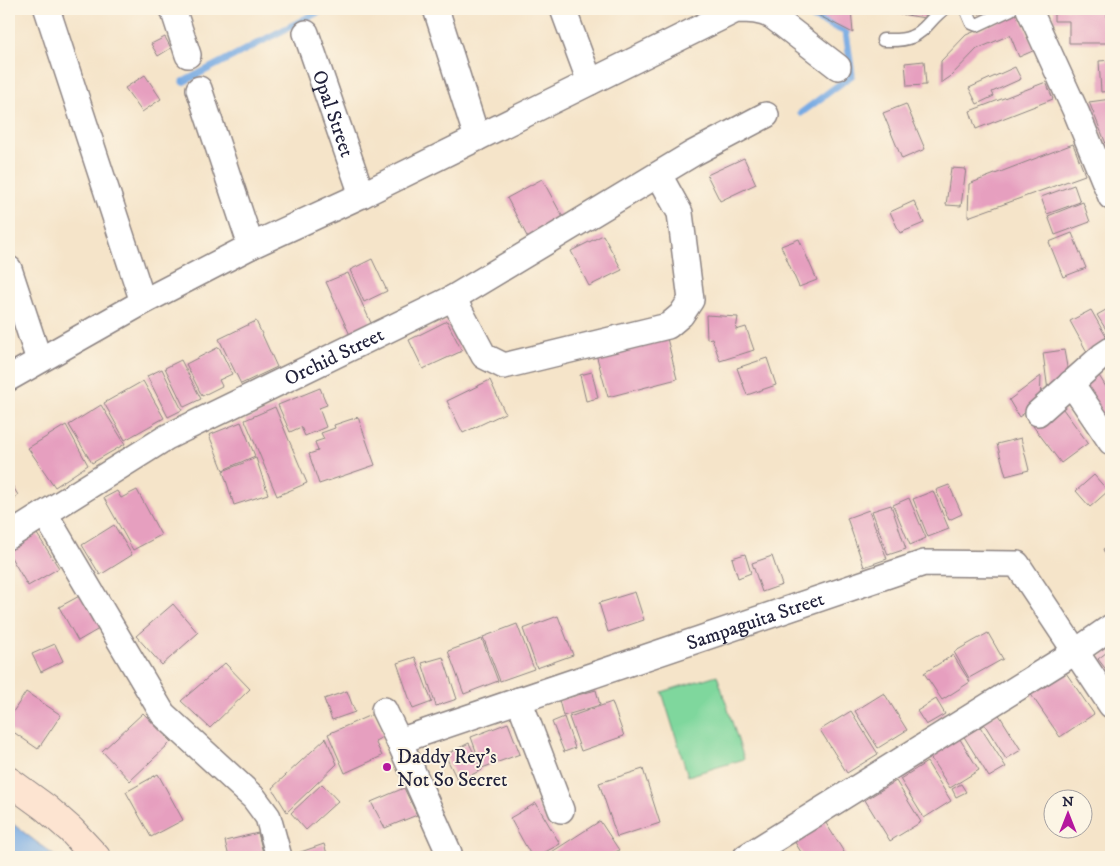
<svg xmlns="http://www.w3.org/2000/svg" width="1120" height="866" font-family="'IM FELL DW Pica',serif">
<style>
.green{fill:#7fd79d;stroke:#507c6c}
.water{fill:#77aae3;stroke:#4c668f}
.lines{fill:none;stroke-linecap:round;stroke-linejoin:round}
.stream{stroke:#77aae3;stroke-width:7}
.building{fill:#e69fbf}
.lane-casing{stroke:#8c8382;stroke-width:15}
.street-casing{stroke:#8c8382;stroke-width:28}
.secondary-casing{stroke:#8c8382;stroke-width:30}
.lane{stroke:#fff;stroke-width:12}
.street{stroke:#fff;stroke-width:25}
.secondary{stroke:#fde4d1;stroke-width:28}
.poi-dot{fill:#b5179e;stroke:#fcf5e5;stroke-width:2}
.labels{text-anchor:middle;stroke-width:4;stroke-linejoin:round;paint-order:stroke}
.street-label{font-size:20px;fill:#22223b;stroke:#fcf5e5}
.poi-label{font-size:20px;fill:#22223b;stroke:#fcf5e5;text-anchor:start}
</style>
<rect width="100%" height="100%" fill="#fcf5e5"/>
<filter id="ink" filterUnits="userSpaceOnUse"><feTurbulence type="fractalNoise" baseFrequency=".02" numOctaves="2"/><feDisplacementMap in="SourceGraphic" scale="10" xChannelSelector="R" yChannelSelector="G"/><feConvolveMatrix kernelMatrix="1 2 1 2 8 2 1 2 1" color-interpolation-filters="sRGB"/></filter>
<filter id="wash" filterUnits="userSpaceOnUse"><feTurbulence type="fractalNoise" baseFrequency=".0096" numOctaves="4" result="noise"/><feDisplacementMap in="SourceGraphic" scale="20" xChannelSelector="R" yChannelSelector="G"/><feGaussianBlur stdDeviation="1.12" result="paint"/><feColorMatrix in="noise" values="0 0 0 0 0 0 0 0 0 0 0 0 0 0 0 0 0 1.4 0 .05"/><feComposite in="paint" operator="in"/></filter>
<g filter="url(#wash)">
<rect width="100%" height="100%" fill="#f5e4c9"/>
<path class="green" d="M 717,675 L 744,759 L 688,776 L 662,692 Z"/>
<path class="water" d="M 9,821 L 56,857 L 9,857 Z"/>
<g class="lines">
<path class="stream" d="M 795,9 L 846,32 L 852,75 L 801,113
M 183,82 L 324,9"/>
</g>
<g id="blocks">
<path class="building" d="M 806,9 L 851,9 L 853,33 Z
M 875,9 L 926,9 L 925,18 L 875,10 Z
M 977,9 L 992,9 L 979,14 Z
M 1054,9 L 1107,9 L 1107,43 L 1069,43 L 1069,21 L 1054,21 Z
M 1019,13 L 1035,50 L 1019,57 L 1010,35 L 977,49 L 950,77 L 941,83 L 941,61 L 966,35 Z
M 165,37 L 171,48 L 158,56 L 151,44 Z
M 1111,60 L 1111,91 L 1101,92 L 1099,61 Z
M 924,61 L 926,85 L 907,86 L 905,63 Z
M 1015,67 L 1021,79 L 992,92 L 994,96 L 977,104 L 969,88 Z
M 145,75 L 161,99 L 142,112 L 125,88 Z
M 1046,82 L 1053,99 L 976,129 L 970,111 Z
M 1111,99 L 1111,156 L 1089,102 Z
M 906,104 L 925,149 L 902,159 L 883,113 Z
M 1073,144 L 1085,175 L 968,217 L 969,184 Z
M 744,158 L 756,184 L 720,201 L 707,175 Z
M 951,168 L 966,169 L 961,206 L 946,205 Z
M 542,179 L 566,223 L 530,242 L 507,198 Z
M 1074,185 L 1080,202 L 1047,214 L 1041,197 Z
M 914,201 L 924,223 L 900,233 L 890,212 Z
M 1083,202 L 1090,222 L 1055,235 L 1048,216 Z
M 1072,233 L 1086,268 L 1063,277 L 1049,242 Z
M 603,235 L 622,270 L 589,286 L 571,251 Z
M 799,239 L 817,280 L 799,287 L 781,246 Z
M 372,259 L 387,291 L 364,302 L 350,270 Z
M 348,273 L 372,325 L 350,335 L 326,282 Z
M 1111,307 L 1111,335 L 1110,336 L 1097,315 Z
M 1091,310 L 1108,340 L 1087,352 L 1070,321 Z
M 706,315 L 738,317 L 736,330 L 746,327 L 754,350 L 720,361 L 712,338 L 707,339 Z
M 256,321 L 277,367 L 241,384 L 219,339 Z
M 447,321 L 462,351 L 423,369 L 409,340 Z
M 667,338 L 677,379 L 608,397 L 596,354 Z
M 219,347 L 232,374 L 219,380 L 222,386 L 202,396 L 186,364 Z
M 1064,350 L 1069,378 L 1048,391 L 1043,353 Z
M 767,358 L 776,385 L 747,395 L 737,368 Z
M 181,360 L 201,399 L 184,407 L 165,368 Z
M 162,369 L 182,410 L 168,417 L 147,376 Z
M 592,372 L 598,398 L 586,401 L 580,375 Z
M 1098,374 L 1111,395 L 1111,435 L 1080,385 Z
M 1041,376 L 1040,402 L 1019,417 L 1009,400 Z
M 490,380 L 505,413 L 463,433 L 447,401 Z
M 143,381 L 164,418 L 125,440 L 104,403 Z
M 320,388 L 327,405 L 319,408 L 326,427 L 305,436 L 301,427 L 290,432 L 278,405 Z
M 101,405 L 125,444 L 92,463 L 69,425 Z
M 1060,405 L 1088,443 L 1061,463 L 1033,426 Z
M 275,407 L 307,483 L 277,496 L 245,420 Z
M 358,417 L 375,465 L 319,484 L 309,454 L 318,451 L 315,442 L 324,439 L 321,433 L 335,428 L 334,425 Z
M 241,422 L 255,456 L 223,470 L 209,435 Z
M 66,425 L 88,465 L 55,487 L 28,448 Z
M 1021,438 L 1029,470 L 1006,476 L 997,444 Z
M 256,458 L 268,494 L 234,505 L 223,471 Z
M 1094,475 L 1108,491 L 1090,507 L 1076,491 Z
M 9,480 L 18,495 L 9,502 Z
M 949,485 L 962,514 L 949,520 L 936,490 Z
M 137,490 L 161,535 L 133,550 L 104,498 L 117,491 L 121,498 Z
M 933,491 L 949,529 L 928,537 L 913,499 Z
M 909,498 L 926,538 L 910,545 L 893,505 Z
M 891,505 L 906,549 L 888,555 L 872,511 Z
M 869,510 L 887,559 L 864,567 L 847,518 Z
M 114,525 L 132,555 L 100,575 L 82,545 Z
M 37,534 L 59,568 L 28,586 L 9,554 L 9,551 Z
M 1111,545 L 1111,567 L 1103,549 Z
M 745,554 L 751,573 L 738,578 L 732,558 Z
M 772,556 L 782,585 L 762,592 L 752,563 Z
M 635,592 L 644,620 L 608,632 L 599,603 Z
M 85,593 L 104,626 L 78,641 L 59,607 Z
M 173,604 L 198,633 L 162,665 L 136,636 Z
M 558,616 L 573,655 L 537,668 L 523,629 Z
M 517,624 L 534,669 L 500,681 L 483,637 Z
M 988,633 L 1003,659 L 969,678 L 954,652 Z
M 482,639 L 498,681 L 464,694 L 448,651 Z
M 55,644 L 63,661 L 41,672 L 32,654 Z
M 1111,649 L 1111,676 L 1098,659 Z
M 953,655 L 970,682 L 942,700 L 924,673 Z
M 415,657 L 432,702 L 413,709 L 397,663 Z
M 443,657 L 457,699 L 436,706 L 422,663 Z
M 225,663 L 250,689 L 210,728 L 181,701 Z
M 1064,670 L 1094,714 L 1060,737 L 1030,693 Z
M 596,690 L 600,705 L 563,716 L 559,700 Z
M 347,691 L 355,712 L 332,720 L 324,699 Z
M 26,692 L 61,715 L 38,749 L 9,729 L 9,718 Z
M 884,693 L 907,730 L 878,748 L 855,711 Z
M 936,699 L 945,714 L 926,725 L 917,711 Z
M 612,702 L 624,736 L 581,751 L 569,717 Z
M 851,711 L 878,754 L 847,773 L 820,730 Z
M 143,713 L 171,742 L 130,781 L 102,751 Z
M 998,713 L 1021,750 L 1006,759 L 983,722 Z
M 373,714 L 383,737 L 375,741 L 382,756 L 345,773 L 328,734 Z
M 564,717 L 575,748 L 564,752 L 552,722 Z
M 508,723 L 520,754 L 482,768 L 471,737 Z
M 979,725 L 1006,767 L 989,777 L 963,735 Z
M 958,736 L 979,770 L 950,788 L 928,754 Z
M 326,738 L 337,764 L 287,812 L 272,788 Z
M 469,743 L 482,770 L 458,781 L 445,755 Z
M 927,762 L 951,801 L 924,818 L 900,779 Z
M 643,769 L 660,823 L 617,837 L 599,783 Z
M 158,774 L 183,820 L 151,837 L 126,792 Z
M 896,781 L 921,822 L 890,841 L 865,800 Z
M 322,784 L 338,801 L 306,830 L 291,813 Z
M 961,784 L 966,792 L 956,797 L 952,789 Z
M 404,788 L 417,815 L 385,828 L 371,802 Z
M 536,803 L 560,844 L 536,857 L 532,857 L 510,818 Z
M 824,820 L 847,857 L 804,857 L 793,839 Z
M 600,821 L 619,850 L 607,857 L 544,857 Z
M 258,833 L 264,857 L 229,857 L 225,841 Z
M 324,844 L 328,857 L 290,857 L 289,856 Z"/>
</g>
</g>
<g filter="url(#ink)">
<use href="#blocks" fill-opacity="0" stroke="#8c8382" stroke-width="1"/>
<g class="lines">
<g class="lane-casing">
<path id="lane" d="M 966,9 L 972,23 L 977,25 L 1011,9
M 883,40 C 891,40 903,41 911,37 C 925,32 932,16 944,9"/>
</g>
<g class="street-casing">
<g id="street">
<path d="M 47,9 L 143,302"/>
<path d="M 173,9 L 188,55"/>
<path d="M 436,9 L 477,138"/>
<path d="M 563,9 L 590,82"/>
<path d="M 1029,9 L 1077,114 L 1111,197"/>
<path id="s1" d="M 306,33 L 362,195"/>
<path d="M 199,89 L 251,246"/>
<path d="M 9,269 L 39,360"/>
<path d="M 453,298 L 484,356 L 504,366 L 668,326 L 681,315 L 691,300 L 680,213 L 659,175"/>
<path d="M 9,378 L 143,302 L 251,246 L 362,195 L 736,10 C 750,10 760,10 772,16 L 838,67"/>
<path d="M 1071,383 L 1111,442"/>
<path d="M 1038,413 L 1102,356 L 1111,350"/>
<path d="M 45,514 L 163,714 L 254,798 L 268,817 L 279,857"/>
<path id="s2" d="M 9,536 L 167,437 L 453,298 L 692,154 L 766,115"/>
<path d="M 519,700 L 561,810"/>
<path d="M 384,710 L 399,741 L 449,853 L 448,857"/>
<path id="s3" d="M 399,741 L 924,563 L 1017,564 L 1111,705"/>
<path d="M 746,857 L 1075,652 L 1111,627"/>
</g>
</g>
<g class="secondary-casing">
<path id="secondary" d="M 9,781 L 46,808 L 71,830 L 96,857"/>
</g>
<use href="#lane" class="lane"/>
<use href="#street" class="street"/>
<use href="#secondary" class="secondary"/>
</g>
</g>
<circle class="poi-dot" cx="387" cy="767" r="5"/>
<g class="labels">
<g class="street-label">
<text dy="7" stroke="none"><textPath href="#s1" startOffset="85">Opal Street</textPath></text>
<text dy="7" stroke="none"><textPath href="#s2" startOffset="372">Orchid Street</textPath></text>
<text dy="7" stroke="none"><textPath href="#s3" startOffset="376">Sampaguita Street</textPath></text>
</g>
<g class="poi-label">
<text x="397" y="763">Daddy Rey’s<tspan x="397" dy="23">Not So Secret</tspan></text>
</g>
</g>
<rect width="1120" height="866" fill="none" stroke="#fcf5e5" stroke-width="30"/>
<g transform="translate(1068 814)"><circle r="24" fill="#fcf5e5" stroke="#a5a1a1"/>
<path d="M0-4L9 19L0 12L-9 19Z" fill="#b5179e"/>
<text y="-8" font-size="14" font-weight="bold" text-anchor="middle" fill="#22223b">N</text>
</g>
</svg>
